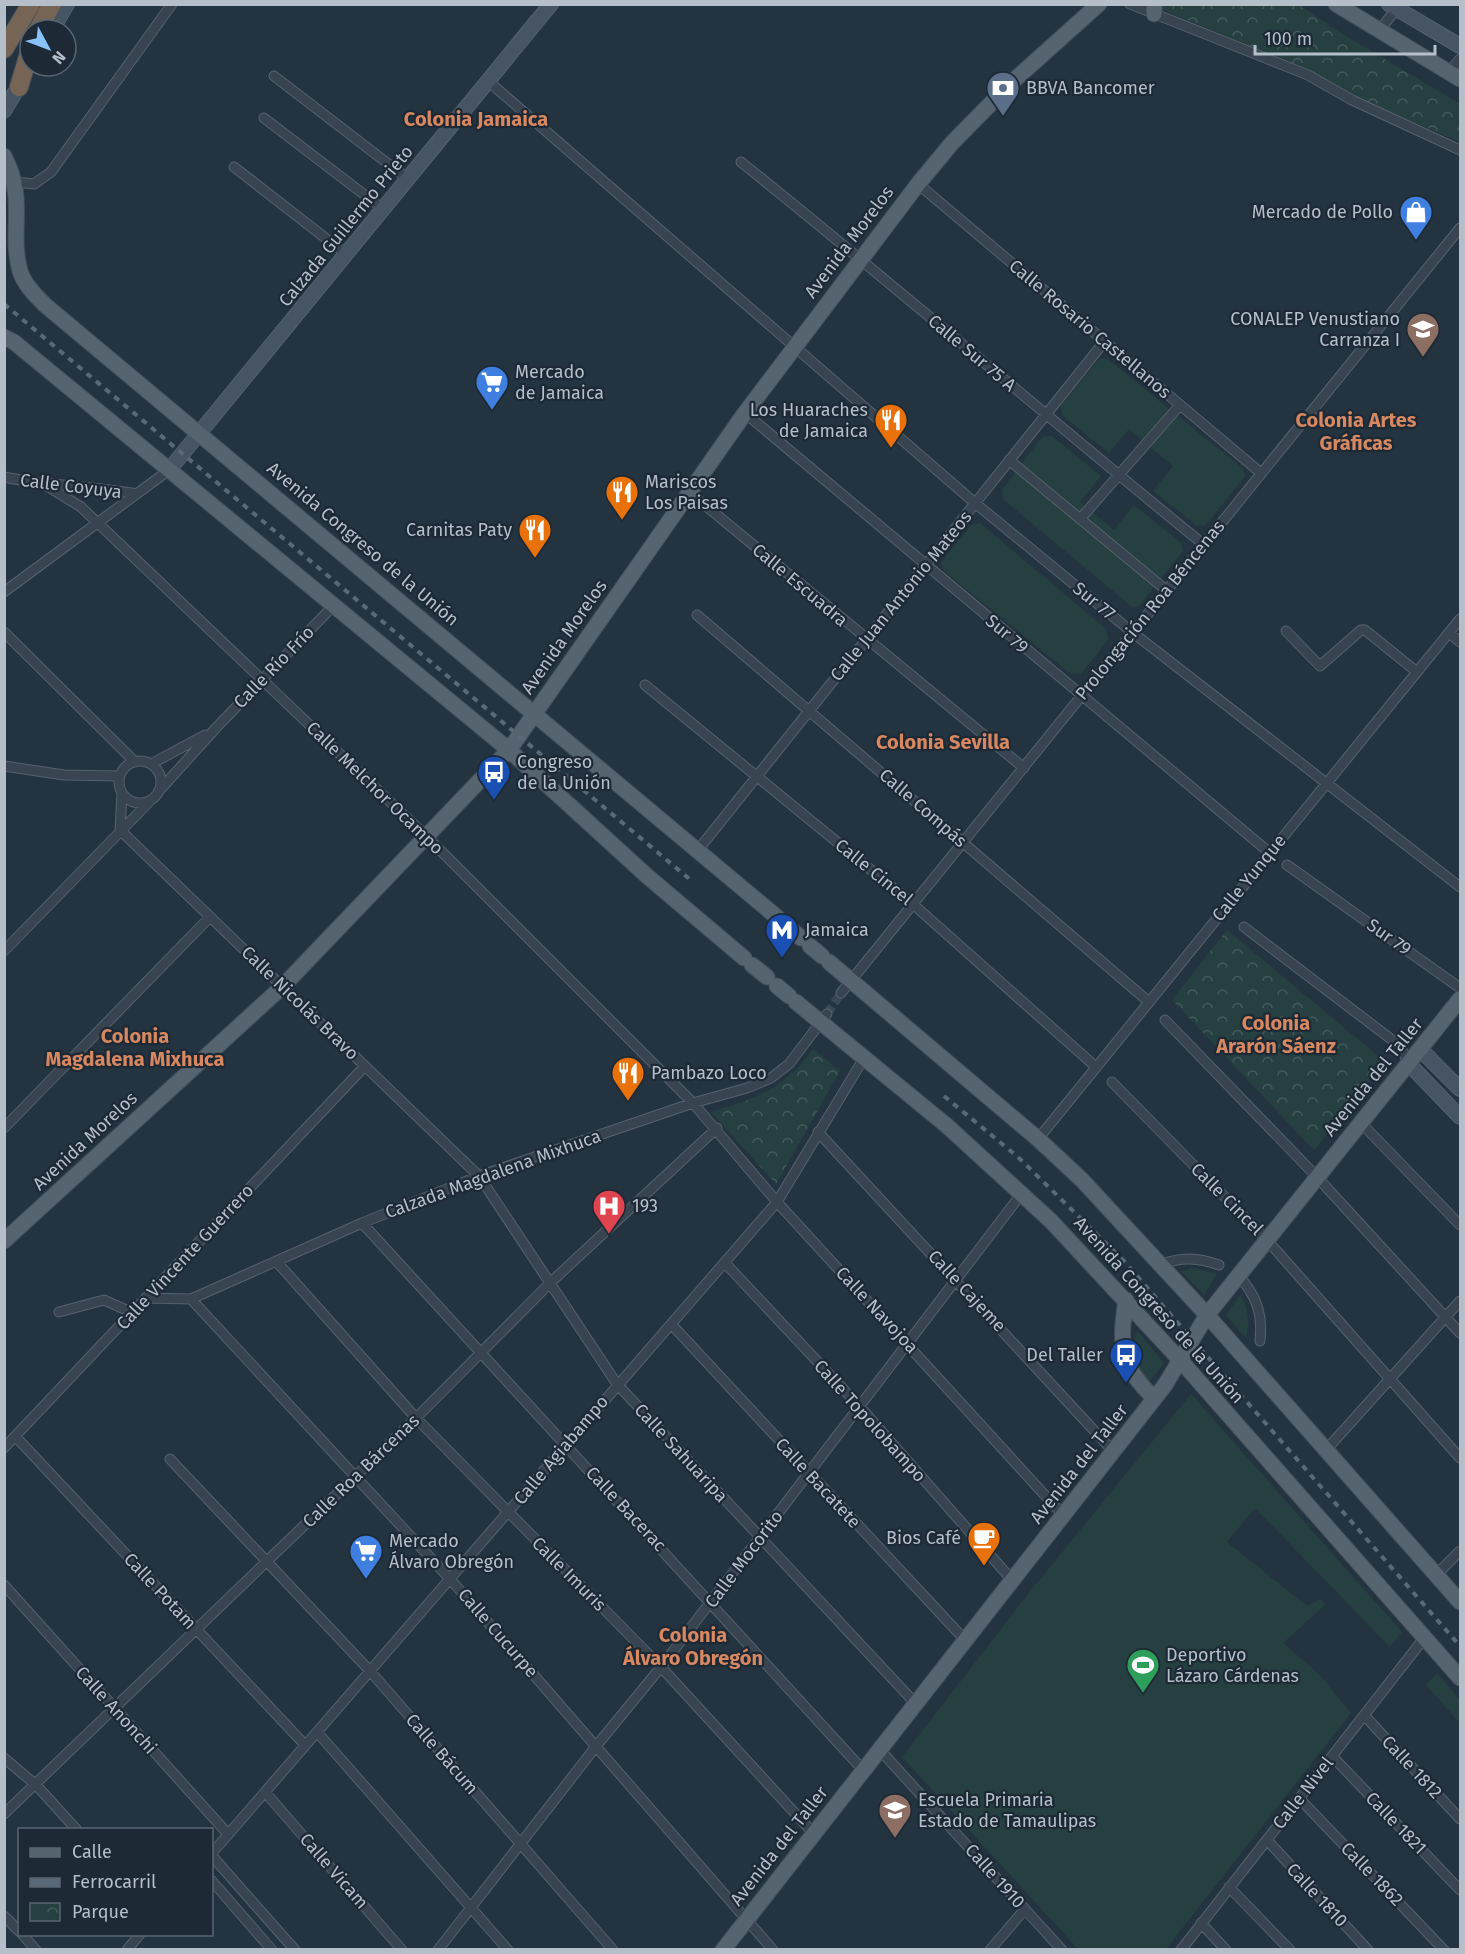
<svg xmlns="http://www.w3.org/2000/svg" width="1465" height="1954" font-family="'Fira Sans',sans-serif">
<style>
.grass{fill:#264041}
.park{fill:url(#park-crowns)}
.lines{fill:none;stroke-linecap:round;stroke-linejoin:round}
.street-tunnel{stroke:#3a4855;stroke-width:9;stroke-dasharray:9 4.5;stroke-linecap:butt}
.street-casing{stroke:#56626d;stroke-width:11}
.secondary-casing{stroke:#56626d;stroke-width:16}
.primary-casing{stroke:#44505b;stroke-width:17}
.highway-casing{stroke:#434f5a;stroke-width:20}
.street{stroke:#38444f;stroke-width:9}
.secondary{stroke:#465463;stroke-width:14}
.primary{stroke:#56646f;stroke-width:15}
.highway{stroke:#766555;stroke-width:18}
.rail{stroke:#5a6977;stroke-width:4;stroke-dasharray:6 6;stroke-linecap:butt}
.labels{text-anchor:middle;stroke-width:4.5;stroke-linejoin:round;paint-order:stroke}
.poi-label{font-size:18px;fill:#b4bfca;stroke:#1d2935;text-anchor:start}
.street-label{font-size:18px;fill:#b4bfca;stroke:#1d2935}
.neighbourhood-label{font-size:20px;font-weight:bold;fill:#d88861;stroke:#1d2935}
</style>
<defs>
<pattern id="park-crowns" width="20" height="18" patternUnits="userSpaceOnUse" patternTransform="scale(1.5)"><rect width="20" height="18" fill="#264041"/><path d="M2 6a3 3 0 1 1 6 0M12 15a3 3 0 1 1 6 0" fill="none" stroke="#435a5b"/></pattern>
</defs>
<rect width="100%" height="100%" fill="#243340"/>
<path class="grass" d="M 1100,358 L 1108,359 L 1243,469 L 1245,476 L 1206,525 L 1197,526 L 1153,491 L 1173,466 L 1129,429 L 1109,453 L 1062,415 L 1061,405 Z
M 1052,436 L 1101,476 L 1080,502 L 1114,530 L 1134,505 L 1181,543 L 1183,551 L 1138,607 L 1132,607 L 1003,499 L 1002,490 L 1042,437 Z
M 980,523 L 1106,629 L 1108,640 L 1081,674 L 1071,674 L 945,572 L 941,563 L 971,525 Z
M 1194,1268 L 1217,1274 L 1204,1295 L 1181,1271 Z
M 1241,1294 C 1248,1310 1250,1321 1246,1338 L 1226,1315 Z
M 1137,1330 L 1164,1363 L 1147,1385 C 1137,1368 1130,1349 1137,1330 Z
M 1191,1394 L 1402,1632 L 1390,1647 L 1255,1508 L 1227,1542 L 1307,1606 L 1321,1599 L 1325,1605 L 1283,1643 L 1319,1674 L 1351,1713 L 1166,1949 L 1078,1949 L 902,1757 L 1028,1594 Z
M 1437,1673 L 1460,1700 L 1460,1723 L 1426,1685 Z"/>
<path class="park" d="M 1160,4 L 1299,5 L 1341,33 L 1460,104 L 1460,142 L 1347,93 L 1312,71 L 1170,13 L 1162,9 Z
M 1227,930 L 1385,1062 L 1314,1150 L 1172,1000 Z
M 813,1049 L 840,1071 L 776,1184 L 711,1112 C 755,1099 786,1088 813,1049 Z"/>
<g class="lines">
<path class="street-tunnel" d="M 827,1014 L 841,993"/>
<g class="street-casing">
<path id="street" d="M 1130,4 L 1308,75 L 1352,100 L 1460,150
M 1379,31 L 1400,4
M 1448,73 L 1460,59
M 274,76 L 408,179
M 488,81 L 975,503 L 1132,632 L 1460,887
M 264,118 L 383,209
M 741,162 C 897,287 1048,418 1203,544
M 234,167 L 346,254
M 15,182 L 34,184 L 51,172 L 172,4
M 918,184 L 1261,473
M 745,413 L 1270,853
M 1009,460 L 1166,590
M 4,477 C 49,486 92,486 137,494
M 47,486 L 81,507 L 427,837 L 693,1103 L 777,1202 L 1063,1515
M 689,492 L 1024,768
M 1081,518 L 1180,405
M 4,592 L 169,470
M 697,615 L 1149,1002
M 1286,631 L 1320,666 L 1361,630 L 1365,630 L 1417,672
M 4,632 L 135,762
M 1449,633 L 1460,642
M 645,685 L 914,905 L 1096,1067
M119 782a21 21 0 1 1 42 0a21 21 0 1 1-42 0Z
M 151,764 L 205,735
M 4,766 L 64,775 L 120,776
M 158,792 L 215,729 L 333,606
M 120,830 L 479,1176 L 617,1384 L 916,1704
M 120,830 L 122,793
M 698,850 L 1104,342
M 1287,865 L 1460,988
M 1244,927 L 1400,1046 L 1409,1064
M 4,951 L 151,800
M 841,993 L 1460,228
M 1165,1020 L 1317,1177 L 1460,1333
M 1112,1082 L 1266,1239 L 1460,1458
M 1361,1123 L 1460,1225
M 4,1128 L 210,917
M 818,1132 L 1113,1451
M 1038,1139 L 1460,619
M 362,1223 L 863,1770
M 276,1261 L 416,1418 L 661,1667 L 814,1834
M 726,1264 L 860,1407 L 1012,1580
M 1161,1265 C 1181,1256 1199,1258 1219,1265
M 1238,1275 C 1256,1295 1263,1313 1260,1341
M 148,1298 L 191,1299 L 362,1223 L 479,1176 L 693,1103 L 747,1088 L 771,1078 L 789,1064 L 827,1014
M 191,1299 L 451,1580 L 773,1950
M 59,1312 L 104,1300 L 133,1313
M 672,1325 L 965,1640
M 15,1436 L 305,1745
M 4,1448 L 365,1066
M 1326,1450 L 1460,1301
M 170,1459 L 370,1671 L 613,1950
M 1436,1575 L 1460,1551
M 4,1585 L 228,1834
M 1364,1715 L 1460,1819
M 317,1732 L 508,1950
M 880,1750 L 1062,1950
M 1332,1756 L 1460,1890
M 4,1758 L 36,1785 L 77,1830
M 265,1792 L 402,1950
M 1299,1798 L 1444,1950
M 4,1814 L 416,1418 L 551,1282 L 717,1128
M 1267,1840 L 1368,1950
M 212,1853 L 777,1202 L 864,1058
M 212,1856 L 295,1950
M 212,1881 L 272,1950
M 1229,1887 L 1290,1950
M 4,1916 L 20,1932
M 1201,1923 L 1226,1950
M 22,1934 L 36,1950
M 127,1950 L 140,1934
M 438,1950 L 597,1745 L 661,1667 L 1022,1193
M 990,1950 L 1025,1909
M 1181,1950 L 1425,1637"/>
</g>
<g class="secondary-casing">
<path id="secondary" d="M 1389,4 L 1460,46
M 52,30 L 67,4
M 4,111 L 23,79
M 169,470 L 551,4
M 1420,1049 L 1460,1089
M 1409,1064 L 1460,1117"/>
</g>
<g class="primary-casing">
<path id="primary" d="M 1154,4 L 1154,14
M 1336,4 L 1460,79
M 4,156 C 27,200 9,230 20,271 C 24,284 35,295 45,305 L 778,918
M 4,337 L 14,342 L 509,750 L 647,876 L 744,958
M 786,925 L 801,938
M 810,946 L 822,956
M 829,962 L 1038,1139 L 1082,1180 L 1207,1315 L 1460,1602
M 752,965 L 767,977
M 777,986 L 789,996
M 796,1002 L 946,1125 L 1051,1221 L 1181,1361 L 1460,1678
M 4,1241 L 283,986 L 509,750 L 745,413 L 918,184 L 952,143 L 1011,83 L 1099,4
M 1126,1300 C 1119,1346 1120,1366 1154,1398
M 723,1950 L 1165,1385 L 1207,1315 L 1460,999"/>
</g>
<g class="highway-casing">
<path id="highway" d="M 38,30 L 52,4
M 4,49 L 31,4
M 19,87 L 30,50"/>
</g>
<use href="#street" class="street"/>
<use href="#secondary" class="secondary"/>
<use href="#primary" class="primary"/>
<use href="#highway" class="highway"/>
<path class="rail" d="M 4,304 L 693,882
M 944,1096 L 1018,1157 L 1123,1260 L 1460,1646"/>
</g>
<defs>
<g id="bank-pin" transform="scale(1.725)"><path d="M0 17L-7.5 6A9.5 9.5 0 1 1 7.5 6Z" fill="#5c6f8a" stroke="#1d2935"/><path d="M-6-4H6V4H-6ZM0-2.3a2.3 2.3 0 1 0 0 4.6a2.3 2.3 0 1 0 0-4.6Z" fill="#fff"/></g>
<g id="shop-pin" transform="scale(1.725)"><path d="M0 17L-7.5 6A9.5 9.5 0 1 1 7.5 6Z" fill="#3f7fe0" stroke="#1d2935"/><path d="M-5-2.5h2.3a2.7 3.5 0 0 1 5.4 0H5L5.5 6h-11ZM-1.5-2.5h3a1.5 2.3 0 0 0-3 0Z" fill="#fff"/></g>
<g id="school-pin" transform="scale(1.725)"><path d="M0 17L-7.5 6A9.5 9.5 0 1 1 7.5 6Z" fill="#8d6e63" stroke="#1d2935"/><path d="M0-5L7-2L0 1L-7-2ZM-4 1L0 2.5L4 1V4Q0 6-4 4Z" fill="#fff"/></g>
<g id="supermarket-pin" transform="scale(1.725)"><path d="M0 17L-7.5 6A9.5 9.5 0 1 1 7.5 6Z" fill="#3f7fe0" stroke="#1d2935"/><path d="M-6-5.5h2.5l.6 2H6L4.5 2H-2.5L-4.4-4H-6ZM-1.5 3.2a1.3 1.3 0 1 0 .1 0ZM3 3.2a1.3 1.3 0 1 0 .1 0Z" fill="#fff"/></g>
<g id="restaurant-pin" transform="scale(1.725)"><path d="M0 17L-7.5 6A9.5 9.5 0 1 1 7.5 6Z" fill="#e8710a" stroke="#1d2935"/><path d="M-5-6h1v4h1v-4h1v4h1v-4h1v5L-1.5 .5V6h-2V.5L-5-1ZM5-6V6H3V1.5H1.5Q1.5-4 5-6Z" fill="#fff"/></g>
<g id="bus-pin" transform="scale(1.725)"><path d="M0 17L-7.5 6A9.5 9.5 0 1 1 7.5 6Z" fill="#1a4fb4" stroke="#1d2935"/><path d="M-5-6H5V4H4V6H2V4H-2V6H-4V4H-5ZM-3.5-4V0h7V-4ZM-3.5 1.2v1.5H-2V1.2ZM2 1.2v1.5H3.5V1.2Z" fill="#fff"/></g>
<g id="metro-pin" transform="scale(1.725)"><path d="M0 17L-7.5 6A9.5 9.5 0 1 1 7.5 6Z" fill="#1a4fb4" stroke="#1d2935"/><path d="M-5.5 5V-5H-3L0 0L3-5H5.5V5H3V-.5L0 4L-3-.5V5Z" fill="#fff"/></g>
<g id="hospital-pin" transform="scale(1.725)"><path d="M0 17L-7.5 6A9.5 9.5 0 1 1 7.5 6Z" fill="#e0444e" stroke="#1d2935"/><path d="M-5-5h3v3.5h4V-5h3V5h-3V1.5h-4V5h-3Z" fill="#fff"/></g>
<g id="cafe-pin" transform="scale(1.725)"><path d="M0 17L-7.5 6A9.5 9.5 0 1 1 7.5 6Z" fill="#e8710a" stroke="#1d2935"/><path d="M-5.5-4.5H6V0H3Q3 3.5 0 3.5H-2.5Q-5.5 3.5-5.5 0ZM3-3.2v2h1.7v-2ZM-6 4.5H4V6H-6Z" fill="#fff"/></g>
<g id="stadium-pin" transform="scale(1.725)"><path d="M0 17L-7.5 6A9.5 9.5 0 1 1 7.5 6Z" fill="#2e9e5b" stroke="#1d2935"/><path d="M0-5a6.5 5 0 1 0 0 10a6.5 5 0 1 0 0-10ZM-3.5-1.8h7v3.6h-7Z" fill="#fff"/></g>
</defs>
<g fill-rule="evenodd">
<use href="#bank-pin" x="1003" y="88"/>
<use href="#shop-pin" x="1416" y="212"/>
<use href="#school-pin" x="1423" y="329"/>
<use href="#supermarket-pin" x="492" y="382"/>
<use href="#restaurant-pin" x="891" y="420"/>
<use href="#restaurant-pin" x="622" y="492"/>
<use href="#restaurant-pin" x="535" y="530"/>
<use href="#bus-pin" x="494" y="772"/>
<use href="#metro-pin" x="782" y="930"/>
<use href="#restaurant-pin" x="628" y="1073"/>
<use href="#hospital-pin" x="609" y="1206"/>
<use href="#bus-pin" x="1126" y="1355"/>
<use href="#cafe-pin" x="984" y="1538"/>
<use href="#supermarket-pin" x="366" y="1551"/>
<use href="#stadium-pin" x="1143" y="1665"/>
<use href="#school-pin" x="895" y="1810"/>
</g>
<g class="labels">
<g class="poi-label">
<text x="1026" y="94">BBVA Bancomer</text>
<text x="1393" y="218" text-anchor="end">Mercado de Pollo</text>
<text x="1400" y="325" text-anchor="end">CONALEP Venustiano<tspan x="1400" dy="21">Carranza I</tspan></text>
<text x="515" y="378">Mercado<tspan x="515" dy="21">de Jamaica</tspan></text>
<text x="868" y="416" text-anchor="end">Los Huaraches<tspan x="868" dy="21">de Jamaica</tspan></text>
<text x="645" y="488">Mariscos<tspan x="645" dy="21">Los Paisas</tspan></text>
<text x="512" y="536" text-anchor="end">Carnitas Paty</text>
<text x="517" y="768">Congreso<tspan x="517" dy="21">de la Unión</tspan></text>
<text x="805" y="936">Jamaica</text>
<text x="651" y="1079">Pambazo Loco</text>
<text x="632" y="1212">193</text>
<text x="1103" y="1361" text-anchor="end">Del Taller</text>
<text x="961" y="1544" text-anchor="end">Bios Café</text>
<text x="389" y="1547">Mercado<tspan x="389" dy="21">Álvaro Obregón</tspan></text>
<text x="1166" y="1661">Deportivo<tspan x="1166" dy="21">Lázaro Cárdenas</tspan></text>
<text x="918" y="1806">Escuela Primaria<tspan x="918" dy="21">Estado de Tamaulipas</tspan></text>
</g>
<g class="street-label">
<text transform="translate(346 226) rotate(-51)" y="6">Calzada Guillermo Prieto</text>
<text transform="translate(849 242) rotate(-53)" y="6">Avenida Morelos</text>
<text transform="translate(1090 329) rotate(40)" y="6">Calle Rosario Castellanos</text>
<text transform="translate(972 353) rotate(40)" y="6">Calle Sur 75 A</text>
<text transform="translate(71 486) rotate(7)" y="6">Calle Coyuya</text>
<text transform="translate(363 544) rotate(40)" y="6">Avenida Congreso de la Unión</text>
<text transform="translate(800 585) rotate(40)" y="6">Calle Escuadra</text>
<text transform="translate(901 596) rotate(-51)" y="6">Calle Juan Antonio Mateos</text>
<text transform="translate(1094 601) rotate(39)" y="6">Sur 77</text>
<text transform="translate(1150 610) rotate(-51)" y="6">Prolongación Roa Béncenas</text>
<text transform="translate(1007 634) rotate(40)" y="6">Sur 79</text>
<text transform="translate(564 637) rotate(-55)" y="6">Avenida Morelos</text>
<text transform="translate(274 667) rotate(-46)" y="6">Calle Río Frío</text>
<text transform="translate(375 788) rotate(44)" y="6">Calle Melchor Ocampo</text>
<text transform="translate(923 808) rotate(41)" y="6">Calle Compás</text>
<text transform="translate(874 872) rotate(39)" y="6">Calle Cincel</text>
<text transform="translate(1249 878) rotate(-51)" y="6">Calle Yunque</text>
<text transform="translate(1389 937) rotate(35)" y="6">Sur 79</text>
<text transform="translate(300 1003) rotate(44)" y="6">Calle Nicolás Bravo</text>
<text transform="translate(1373 1077) rotate(-51)" y="6">Avenida del Taller</text>
<text transform="translate(85 1141) rotate(-43)" y="6">Avenida Morelos</text>
<text transform="translate(493 1174) rotate(-20)" y="6">Calzada Magdalena Mixhuca</text>
<text transform="translate(1227 1199) rotate(45)" y="6">Calle Cincel</text>
<text transform="translate(185 1257) rotate(-47)" y="6">Calle Vincente Guerrero</text>
<text transform="translate(967 1291) rotate(47)" y="6">Calle Cajeme</text>
<text transform="translate(877 1310) rotate(47)" y="6">Calle Navojoa</text>
<text transform="translate(1159 1310) rotate(48)" y="6">Avenida Congreso de la Unión</text>
<text transform="translate(870 1421) rotate(48)" y="6">Calle Topolobampo</text>
<text transform="translate(561 1450) rotate(-50)" y="6">Calle Agiabampo</text>
<text transform="translate(681 1453) rotate(47)" y="6">Calle Sahuaripa</text>
<text transform="translate(1079 1464) rotate(-52)" y="6">Avenida del Taller</text>
<text transform="translate(361 1471) rotate(-44)" y="6">Calle Roa Bárcenas</text>
<text transform="translate(818 1483) rotate(47)" y="6">Calle Bacatete</text>
<text transform="translate(626 1509) rotate(47)" y="6">Calle Bacerac</text>
<text transform="translate(744 1559) rotate(-53)" y="6">Calle Mocorito</text>
<text transform="translate(569 1574) rotate(45)" y="6">Calle Imuris</text>
<text transform="translate(160 1591) rotate(47)" y="6">Calle Potam</text>
<text transform="translate(498 1633) rotate(49)" y="6">Calle Cucurpe</text>
<text transform="translate(116 1710) rotate(48)" y="6">Calle Anonchi</text>
<text transform="translate(442 1754) rotate(49)" y="6">Calle Bácum</text>
<text transform="translate(1412 1767) rotate(47)" y="6">Calle 1812</text>
<text transform="translate(1303 1793) rotate(-52)" y="6">Calle Nivel</text>
<text transform="translate(1396 1823) rotate(46)" y="6">Calle 1821</text>
<text transform="translate(779 1846) rotate(-52)" y="6">Avenida del Taller</text>
<text transform="translate(334 1871) rotate(49)" y="6">Calle Vicam</text>
<text transform="translate(1372 1874) rotate(46)" y="6">Calle 1862</text>
<text transform="translate(995 1876) rotate(48)" y="6">Calle 1910</text>
<text transform="translate(1317 1895) rotate(47)" y="6">Calle 1810</text>
</g>
<g class="neighbourhood-label">
<text x="476" y="126">Colonia Jamaica</text>
<text x="1356" y="427">Colonia Artes<tspan x="1356" dy="23">Gráficas</tspan></text>
<text x="943" y="749">Colonia Sevilla</text>
<text x="1276" y="1030">Colonia<tspan x="1276" dy="23">Ararón Sáenz</tspan></text>
<text x="135" y="1043">Colonia<tspan x="135" dy="23">Magdalena Mixhuca</tspan></text>
<text x="693" y="1642">Colonia<tspan x="693" dy="23">Álvaro Obregón</tspan></text>
</g>
</g>
<rect width="1465" height="1954" fill="none" stroke="#b4bfca" stroke-width="12"/>
<rect x="18" y="1828" width="195" height="108" fill="#1d2935" stroke="#596571" stroke-width="1.5"/>
<rect x="30" y="1848" width="30" height="9" fill="#56646f" stroke="#596571" stroke-width="1.5"/>
<text x="72" y="1858" font-size="18" fill="#b4bfca">Calle</text>
<rect x="30" y="1878" width="30" height="9" fill="#5a6977" stroke="#596571" stroke-width="1.5"/>
<text x="72" y="1888" font-size="18" fill="#b4bfca">Ferrocarril</text>
<rect x="30" y="1903" width="30" height="18" fill="url(#park-crowns)" stroke="#596571" stroke-width="1.5"/>
<text x="72" y="1918" font-size="18" fill="#b4bfca">Parque</text>
<g transform="translate(48 48) rotate(131)"><circle r="28" fill="#1d2935" stroke="#596571" stroke-width="1.5"/>
<path d="M0-4.5L10 22L0 15L-10 22Z" fill="#89c1fb"/>
<text y="-9" font-size="16" font-weight="bold" text-anchor="middle" fill="#b4bfca">N</text>
</g>
<path d="M1255 45v9h180v-9" fill="none" stroke="#b4bfca" stroke-width="3"/>
<text x="1264" y="45" font-size="18" fill="#b4bfca" stroke="#1d2935" stroke-width="4.5" paint-order="stroke">100 m</text>
</svg>
